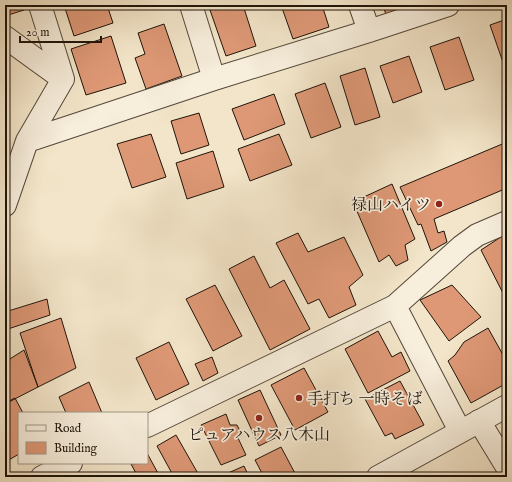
<svg xmlns="http://www.w3.org/2000/svg" width="512" height="482" font-family="'IM FELL English','Noto Serif JP',serif">
<style>
.building{fill:#de9876;stroke:#1e140a}
.lines{fill:none;stroke-linecap:round;stroke-linejoin:round}
.minor-casing{stroke:#53483a;stroke-width:24}
.tertiary-casing{stroke:#53483a;stroke-width:24}
.minor{stroke:#f7eedc;stroke-width:22}
.tertiary{stroke:#f7eedc;stroke-width:22}
.poi-dot{fill:#8f2418;stroke:#f7eedc;stroke-width:1.5}
.labels{text-anchor:middle;stroke-width:3.5;stroke-linejoin:round;paint-order:stroke}
.poi-label{font-size:16px;fill:#1e140a;stroke:#f7eedc;text-anchor:end}
</style>
<rect width="100%" height="100%" fill="#f3e5c9"/>
<filter id="stains"><feTurbulence type="fractalNoise" baseFrequency=".005" numOctaves="4"/><feColorMatrix values="0 0 0 0 .2 0 0 0 0 .09 0 0 0 0 .02 0 0 0 .5 -.17"/></filter>
<radialGradient id="worn" r=".72"><stop offset=".6" stop-color="#630" stop-opacity="0"/><stop offset="1" stop-color="#630" stop-opacity=".3"/></radialGradient>
<path class="building" d="M 5,5 L 23,5 L 24,10 L 5,16 Z
M 64,5 L 107,5 L 113,23 L 74,36 Z
M 226,5 L 243,5 L 256,46 L 226,56 L 210,10 Z
M 281,5 L 322,5 L 329,27 L 293,39 Z
M 383,5 L 412,5 L 414,9 L 387,18 Z
M 507,19 L 507,71 L 506,71 L 490,25 Z
M 164,24 L 182,76 L 146,89 L 135,58 L 145,54 L 138,33 Z
M 111,36 L 126,83 L 86,95 L 71,49 Z
M 459,37 L 474,80 L 445,90 L 430,47 Z
M 409,56 L 422,92 L 393,103 L 380,66 Z
M 365,68 L 380,117 L 355,125 L 340,76 Z
M 325,83 L 341,127 L 311,138 L 295,94 Z
M 274,94 L 285,124 L 244,140 L 232,109 Z
M 199,113 L 209,145 L 181,154 L 171,121 Z
M 151,134 L 166,177 L 132,188 L 117,144 Z
M 279,134 L 292,165 L 250,181 L 238,149 Z
M 507,142 L 507,188 L 434,219 L 438,233 L 444,231 L 447,242 L 431,251 L 421,224 L 418,225 L 400,187 Z
M 213,151 L 224,187 L 187,199 L 176,163 Z
M 392,184 L 415,239 L 405,245 L 408,260 L 396,266 L 389,255 L 379,262 L 353,202 Z
M 298,233 L 308,252 L 344,237 L 363,275 L 349,287 L 356,305 L 329,318 L 319,299 L 308,304 L 276,243 Z
M 507,233 L 507,301 L 481,250 Z
M 254,256 L 270,288 L 284,280 L 310,329 L 270,350 L 229,269 Z
M 215,285 L 242,336 L 213,351 L 186,299 Z
M 452,285 L 481,317 L 449,341 L 420,300 Z
M 47,299 L 50,315 L 5,330 L 5,312 Z
M 61,318 L 76,368 L 38,387 L 20,333 Z
M 488,328 L 507,362 L 507,383 L 471,403 L 448,361 L 455,355 L 464,342 Z
M 378,331 L 392,357 L 401,352 L 410,371 L 368,393 L 345,349 Z
M 169,342 L 189,384 L 156,400 L 136,358 Z
M 24,350 L 38,387 L 5,404 L 5,362 Z
M 212,357 L 218,373 L 203,381 L 195,364 Z
M 304,368 L 328,412 L 295,430 L 271,385 Z
M 400,381 L 424,425 L 395,439 L 392,433 L 385,436 L 365,399 Z
M 89,382 L 102,413 L 66,413 L 59,397 Z
M 260,390 L 281,435 L 259,446 L 238,400 Z
M 15,398 L 23,413 L 19,413 L 19,454 L 7,461 L 5,457 L 5,403 Z
M 226,414 L 230,425 L 237,425 L 242,435 L 238,438 L 246,455 L 221,465 L 201,425 Z
M 176,435 L 200,477 L 174,477 L 157,446 Z
M 281,447 L 297,477 L 264,477 L 255,460 Z
M 147,453 L 160,477 L 138,477 L 131,464 L 147,463 Z
M 244,466 L 249,477 L 219,477 Z"/>
<g class="lines">
<g class="minor-casing">
<path id="minor" d="M 191,5 L 214,79
M 360,5 L 369,31
M 5,37 L 63,79
M 27,141 L 214,79 L 369,31 L 448,5
M 5,205 L 27,141 L 63,79 L 40,5
M 395,306 L 462,246 L 477,235 L 507,222
M 479,421 L 507,467
M 147,426 L 395,306 L 460,431
M 42,477 L 71,463"/>
</g>
<g class="tertiary-casing">
<path id="tertiary" d="M 378,477 L 507,406"/>
</g>
<use href="#minor" class="minor"/>
<use href="#tertiary" class="tertiary"/>
</g>
<g class="poi-dot">
<circle cx="439" cy="204" r="4"/>
<circle cx="299" cy="398" r="4"/>
<circle cx="259" cy="418" r="4"/>
</g>
<g class="labels">
<g class="poi-label">
<text x="431" y="210">禄山ハイツ</text>
<text x="307" y="404" text-anchor="start">手打ち 一時そば</text>
<text x="259" y="440" text-anchor="middle">ピュアハウス八木山</text>
</g>
</g>
<rect width="512" height="482" fill="none" stroke="#f3e5c9" stroke-width="20"/>
<rect x="6" y="6" width="500" height="470" fill="none" stroke="#1e140a" stroke-width="2"/>
<rect x="10" y="10" width="492" height="462" fill="none" stroke="#1e140a"/>
<rect x="18" y="412" width="130" height="52" fill="#f7eedc" stroke="#a09788"/>
<rect x="26" y="425" width="20" height="6" fill="#f7eedc" stroke="#a09788"/>
<text x="54" y="432" font-size="12" fill="#1e140a">Road</text>
<rect x="26" y="442" width="20" height="12" fill="#de9876" stroke="#a09788"/>
<text x="54" y="452" font-size="12" fill="#1e140a">Building</text>
<path d="M20 36v6h81v-6" fill="none" stroke="#1e140a" stroke-width="2"/>
<text x="26" y="36" font-size="12" fill="#1e140a" stroke="#f7eedc" stroke-width="3" paint-order="stroke">20 m</text>
<rect width="100%" height="100%" filter="url(#stains)"/>
<rect width="100%" height="100%" fill="url(#worn)"/>
</svg>
